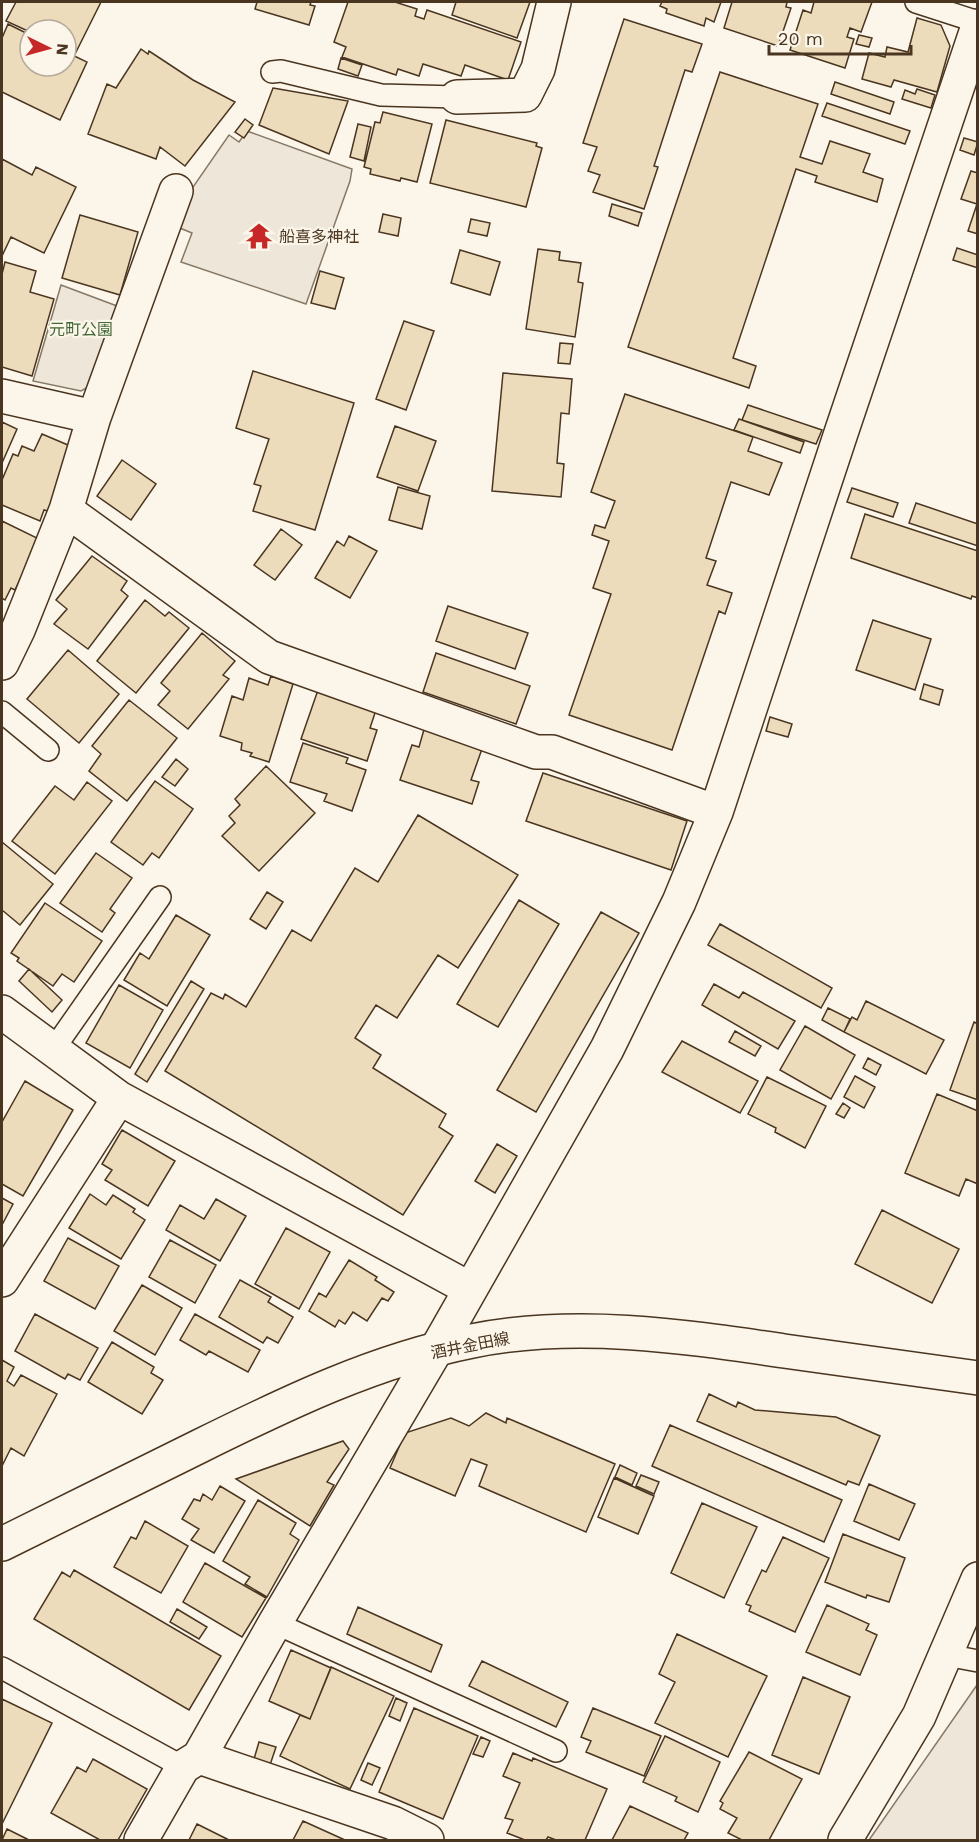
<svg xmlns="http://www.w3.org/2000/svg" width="979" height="1842" font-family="'Work Sans','Noto Sans JP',sans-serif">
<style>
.green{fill:#ede6d9;stroke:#887966;stroke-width:1.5}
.building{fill:#ecdcbc;stroke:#4a3520;stroke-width:1.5}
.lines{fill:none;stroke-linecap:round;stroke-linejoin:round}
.lane-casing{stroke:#4a3520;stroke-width:24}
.street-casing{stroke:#4a3520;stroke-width:36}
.secondary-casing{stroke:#4a3520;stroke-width:36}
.lane{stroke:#fbf6e9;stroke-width:21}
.street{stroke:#fbf6e9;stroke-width:33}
.secondary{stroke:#fbf6e9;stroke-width:33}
.labels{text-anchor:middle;stroke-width:4.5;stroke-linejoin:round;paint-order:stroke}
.poi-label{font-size:16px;fill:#4a3520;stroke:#fbf6e9;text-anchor:start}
.park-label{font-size:16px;fill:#436837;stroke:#fbf6e9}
.street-label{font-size:16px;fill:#4a3520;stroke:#fbf6e9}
</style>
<rect width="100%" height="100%" fill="#fbf6e9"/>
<path class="green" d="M 247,131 L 352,169 L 350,181 L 306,304 L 181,262 L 192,233 L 175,226 L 193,187 L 229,135 L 239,142 Z
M 61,285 L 125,309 L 92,385 L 81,391 L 33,381 Z
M 977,1685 L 977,1840 L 869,1840 Z"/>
<path class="building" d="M 16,2 L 101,2 L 75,54 L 66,50 L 66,30 L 30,30 L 30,32 L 6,21 Z
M 257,2 L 311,2 L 310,5 L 315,6 L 309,25 L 255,9 Z
M 348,2 L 395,2 L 417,9 L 415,16 L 424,19 L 427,10 L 521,42 L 508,80 L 465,65 L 461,76 L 423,64 L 419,76 L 398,69 L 396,75 L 342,57 L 346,47 L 334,42 Z
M 456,2 L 530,2 L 517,38 L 452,15 Z
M 662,2 L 721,2 L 714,22 L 706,18 L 704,26 L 666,13 L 667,9 L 660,6 Z
M 732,2 L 787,2 L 786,7 L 791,8 L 778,46 L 724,28 Z
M 814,2 L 872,2 L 861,32 L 850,28 L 847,37 L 854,39 L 845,68 L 790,50 L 803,10 L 811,13 Z
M 917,18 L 941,25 L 950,46 L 937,92 L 894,80 L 891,87 L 862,79 L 869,53 L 885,57 L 887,47 L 908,52 Z
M 624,19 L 702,44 L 692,72 L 685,70 L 654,166 L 658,167 L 644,209 L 593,192 L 600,175 L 588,171 L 597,147 L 583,143 Z
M 8,24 L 30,35 L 30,66 L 66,66 L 66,52 L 87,62 L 60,120 L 2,92 L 2,38 Z
M 859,35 L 872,38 L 869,47 L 856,44 Z
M 141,49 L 148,54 L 149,51 L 193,80 L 235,102 L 185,166 L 160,147 L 156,159 L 88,134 L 107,84 L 116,88 Z
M 341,58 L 362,65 L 358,76 L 338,69 Z
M 720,72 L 818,104 L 800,157 L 822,164 L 830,141 L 870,154 L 863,172 L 883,179 L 877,202 L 815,182 L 817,176 L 796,169 L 733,358 L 756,366 L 749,388 L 628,347 Z
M 835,82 L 894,102 L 890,114 L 831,94 Z
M 273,88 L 348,101 L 329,154 L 259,125 Z
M 917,89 L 935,95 L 931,108 L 902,99 L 905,90 L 915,94 Z
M 827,103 L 910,131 L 905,144 L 822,116 Z
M 383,112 L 432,124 L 417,182 L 401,178 L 400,181 L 370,174 L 371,169 L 364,167 L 375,122 L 380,123 Z
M 245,119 L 253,125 L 244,138 L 235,132 Z
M 446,120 L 537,143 L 536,146 L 542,148 L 526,207 L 430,183 Z
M 358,124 L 371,127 L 364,161 L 350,157 Z
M 964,138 L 978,142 L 974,155 L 960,150 Z
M 2,159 L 32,175 L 36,167 L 76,187 L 44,253 L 11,237 L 2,256 Z
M 971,171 L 978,173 L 978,234 L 968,231 L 977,204 L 961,199 Z
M 612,204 L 642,213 L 638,226 L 609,216 Z
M 383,214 L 401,218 L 398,236 L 379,232 Z
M 80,215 L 138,232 L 120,295 L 62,278 Z
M 471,219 L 490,223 L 487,236 L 468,232 Z
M 957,248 L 978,255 L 978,268 L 953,260 Z
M 538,249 L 560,252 L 559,260 L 581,263 L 578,282 L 583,283 L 575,337 L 526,329 Z
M 460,250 L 500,262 L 490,295 L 451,283 Z
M 5,262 L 36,271 L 30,292 L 54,299 L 32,376 L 2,367 L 2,274 Z
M 320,271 L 344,278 L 335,309 L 311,303 Z
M 404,321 L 434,331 L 406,410 L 376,399 Z
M 560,343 L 573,344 L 570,364 L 558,363 Z
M 253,371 L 354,403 L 315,530 L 253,511 L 261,486 L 254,484 L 269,439 L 236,428 Z
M 503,373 L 572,379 L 569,414 L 561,413 L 557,463 L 564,464 L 561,497 L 492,491 Z
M 625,394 L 753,437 L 748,451 L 782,463 L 769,495 L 731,482 L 706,558 L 716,561 L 707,585 L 732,593 L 725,614 L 719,611 L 672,750 L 569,715 L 611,594 L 593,588 L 609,541 L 592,535 L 595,525 L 605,528 L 615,501 L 591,492 Z
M 748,405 L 822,430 L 816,444 L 742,420 Z
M 739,419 L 804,442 L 800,453 L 734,430 Z
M 2,422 L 17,429 L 2,463 Z
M 395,426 L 436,441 L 418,491 L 377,477 Z
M 42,434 L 75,448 L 48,511 L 44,510 L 40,521 L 2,505 L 2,480 L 13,454 L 18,456 L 22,446 L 34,451 Z
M 122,460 L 156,484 L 131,520 L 97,496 Z
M 398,487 L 430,496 L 422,529 L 389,520 Z
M 852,488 L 898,503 L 893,517 L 847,502 Z
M 916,503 L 978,524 L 978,546 L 909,523 Z
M 865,514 L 978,551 L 978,598 L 972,596 L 971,599 L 851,558 Z
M 2,521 L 39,539 L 15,590 L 11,588 L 5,600 L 2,598 Z
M 281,529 L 302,545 L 275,580 L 254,565 Z
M 349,536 L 377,551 L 350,598 L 315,578 L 337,541 L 344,546 Z
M 92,556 L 127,581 L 121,590 L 128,596 L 88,649 L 54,624 L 67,609 L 56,600 Z
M 145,600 L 165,616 L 169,612 L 189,628 L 136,693 L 97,661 Z
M 448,606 L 528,633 L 515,669 L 436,641 Z
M 873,620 L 931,639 L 915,690 L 856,670 Z
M 202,633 L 235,661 L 223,675 L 229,679 L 188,729 L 158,705 L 170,691 L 161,683 Z
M 68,650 L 119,694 L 79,743 L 27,699 Z
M 436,653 L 530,686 L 516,724 L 423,692 Z
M 271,676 L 293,684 L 269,762 L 250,756 L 252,753 L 241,750 L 242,743 L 220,736 L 232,696 L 243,700 L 249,678 L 268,685 Z
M 924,684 L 943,690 L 939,705 L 920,699 Z
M 318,690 L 376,710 L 370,728 L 377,730 L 367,761 L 301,739 Z
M 129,700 L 177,738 L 127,801 L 89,771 L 101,754 L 92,746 Z
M 770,717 L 792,724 L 788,737 L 766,731 Z
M 425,726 L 483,746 L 471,780 L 479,782 L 472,804 L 400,780 L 412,745 L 419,747 Z
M 303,743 L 348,758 L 346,763 L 366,770 L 352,811 L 324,801 L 327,794 L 290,782 Z
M 176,759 L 188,769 L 175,786 L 162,777 Z
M 266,766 L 315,813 L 259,871 L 222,836 L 235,823 L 229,816 L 240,805 L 235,799 Z
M 543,773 L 687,821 L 671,870 L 526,821 Z
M 155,781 L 193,809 L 159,858 L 152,853 L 143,865 L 111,842 Z
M 87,782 L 112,801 L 55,874 L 12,841 L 55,786 L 74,800 Z
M 418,815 L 518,875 L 458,968 L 438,955 L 397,1018 L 376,1005 L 355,1038 L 381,1055 L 373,1068 L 446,1114 L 439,1127 L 453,1136 L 403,1215 L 165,1071 L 211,993 L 223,999 L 225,994 L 246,1007 L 292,930 L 311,941 L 355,868 L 378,882 Z
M 2,842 L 53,884 L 20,925 L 2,910 Z
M 96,853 L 132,878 L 110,909 L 115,913 L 102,932 L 60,903 Z
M 267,892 L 283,902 L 266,929 L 250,919 Z
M 519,900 L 559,924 L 498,1027 L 457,1004 Z
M 45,903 L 102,941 L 74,982 L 62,974 L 53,986 L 17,961 L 19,958 L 11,953 Z
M 601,912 L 639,933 L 536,1112 L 497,1090 Z
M 176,915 L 210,935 L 167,1006 L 124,980 L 140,953 L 149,959 Z
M 720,924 L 832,988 L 821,1008 L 708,945 Z
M 29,969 L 62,1000 L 52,1012 L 19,981 Z
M 191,981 L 204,989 L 147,1082 L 135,1074 Z
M 714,984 L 739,998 L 743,992 L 795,1021 L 778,1049 L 702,1005 Z
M 119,985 L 163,1010 L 130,1068 L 86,1043 Z
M 866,1001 L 944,1040 L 926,1074 L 844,1032 L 852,1017 L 857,1020 Z
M 828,1008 L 850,1019 L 844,1032 L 822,1020 Z
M 974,1022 L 978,1024 L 978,1100 L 950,1090 Z
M 805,1026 L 855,1055 L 831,1099 L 780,1070 Z
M 735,1031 L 761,1046 L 755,1056 L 729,1042 Z
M 682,1041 L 758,1081 L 740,1113 L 662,1072 Z
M 868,1058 L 881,1065 L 876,1075 L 863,1068 Z
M 855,1076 L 875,1087 L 864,1108 L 844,1097 Z
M 767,1077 L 826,1106 L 805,1148 L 775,1132 L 776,1128 L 748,1114 Z
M 25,1081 L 73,1110 L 23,1196 L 2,1184 L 2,1122 Z
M 937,1094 L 978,1111 L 978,1184 L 966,1179 L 959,1196 L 905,1173 Z
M 843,1103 L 850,1108 L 844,1118 L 836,1114 Z
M 122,1130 L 175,1161 L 148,1206 L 105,1180 L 112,1170 L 102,1164 Z
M 497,1144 L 517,1156 L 495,1193 L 475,1181 Z
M 90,1194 L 106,1205 L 113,1195 L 135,1209 L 133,1212 L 145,1220 L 121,1259 L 69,1228 Z
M 2,1198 L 13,1204 L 2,1225 Z
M 216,1199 L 246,1216 L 220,1261 L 166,1230 L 180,1205 L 204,1219 Z
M 882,1210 L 959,1249 L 932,1303 L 855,1264 Z
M 286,1228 L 330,1252 L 299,1309 L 255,1284 Z
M 68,1238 L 119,1266 L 95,1309 L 44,1281 Z
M 170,1240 L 216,1265 L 195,1303 L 149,1277 Z
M 349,1260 L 377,1277 L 375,1280 L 394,1292 L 388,1301 L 382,1298 L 367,1321 L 353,1312 L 345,1324 L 339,1320 L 335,1327 L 309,1311 L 319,1293 L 326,1297 Z
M 240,1280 L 271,1297 L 268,1302 L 293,1317 L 278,1343 L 267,1337 L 263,1343 L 219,1317 Z
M 142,1285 L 182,1308 L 155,1355 L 114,1331 Z
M 35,1314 L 98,1348 L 80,1380 L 68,1374 L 65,1379 L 15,1351 Z
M 195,1314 L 260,1350 L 248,1372 L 209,1351 L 206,1355 L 180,1340 Z
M 112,1342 L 154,1367 L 151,1373 L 163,1380 L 142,1414 L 88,1382 Z
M 2,1360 L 14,1367 L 7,1381 L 14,1386 L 21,1375 L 57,1394 L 24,1456 L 11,1448 L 2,1466 Z
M 709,1394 L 736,1407 L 738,1402 L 755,1410 L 836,1417 L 880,1436 L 859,1485 L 848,1481 L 846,1485 L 697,1421 Z
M 486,1413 L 506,1423 L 507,1418 L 615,1464 L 586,1532 L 479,1486 L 487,1465 L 471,1459 L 455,1496 L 390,1468 L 405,1433 L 451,1418 L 469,1426 Z
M 670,1425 L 842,1500 L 824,1542 L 652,1466 Z
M 343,1441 L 349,1449 L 327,1482 L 334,1485 L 310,1526 L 236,1479 Z
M 620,1465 L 637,1473 L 632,1485 L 615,1477 Z
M 641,1475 L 659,1482 L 654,1494 L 636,1486 Z
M 614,1478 L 654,1496 L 638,1534 L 598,1517 Z
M 869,1484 L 915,1504 L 899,1540 L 854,1521 Z
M 220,1486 L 245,1501 L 214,1553 L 191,1540 L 199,1529 L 182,1519 L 194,1499 L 200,1501 L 203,1494 L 212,1500 Z
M 258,1500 L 296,1523 L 290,1534 L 299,1540 L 267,1597 L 245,1584 L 250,1577 L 223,1561 Z
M 702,1503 L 757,1527 L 724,1598 L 671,1573 Z
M 145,1521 L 188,1546 L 161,1593 L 114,1567 L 131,1537 L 136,1539 Z
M 843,1534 L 905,1558 L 889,1602 L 867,1595 L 866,1598 L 825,1582 Z
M 783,1537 L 829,1558 L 795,1632 L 749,1611 L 751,1606 L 746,1604 L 762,1570 L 766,1572 Z
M 205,1563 L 266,1598 L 242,1637 L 183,1602 Z
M 74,1570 L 221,1656 L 189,1710 L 34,1619 L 62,1572 L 70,1577 Z
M 827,1605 L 869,1624 L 866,1630 L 877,1635 L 860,1675 L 806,1652 Z
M 358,1607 L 442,1645 L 431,1672 L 347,1634 Z
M 177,1609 L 207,1627 L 199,1639 L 170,1622 Z
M 677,1634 L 767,1676 L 728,1757 L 655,1723 L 675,1682 L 659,1674 Z
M 291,1650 L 331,1668 L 310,1719 L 269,1701 Z
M 482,1661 L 568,1702 L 556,1727 L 469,1686 Z
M 331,1667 L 394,1696 L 350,1789 L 280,1756 L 300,1715 L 310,1719 Z
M 803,1677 L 850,1697 L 819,1774 L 772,1755 Z
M 396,1698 L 407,1703 L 400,1721 L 389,1716 Z
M 2,1699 L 52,1723 L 2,1824 Z
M 414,1708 L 478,1736 L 443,1819 L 379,1792 Z
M 593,1708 L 661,1736 L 644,1776 L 586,1752 L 591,1741 L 581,1737 Z
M 665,1736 L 720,1762 L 698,1812 L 675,1801 L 677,1797 L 643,1782 Z
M 481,1737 L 490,1741 L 483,1757 L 473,1754 Z
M 259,1742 L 276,1747 L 270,1765 L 254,1759 Z
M 749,1752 L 802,1779 L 769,1840 L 742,1840 L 728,1833 L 737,1818 L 720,1809 L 723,1803 L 720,1801 Z
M 513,1753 L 532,1761 L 533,1758 L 607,1789 L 585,1840 L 556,1840 L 548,1837 L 546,1840 L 525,1840 L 507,1833 L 513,1820 L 505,1818 L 520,1783 L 503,1776 Z
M 93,1759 L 147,1789 L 118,1840 L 100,1840 L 51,1813 L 77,1767 L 86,1772 Z
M 368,1763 L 380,1768 L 372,1785 L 361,1780 Z
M 630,1806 L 688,1833 L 684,1840 L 612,1840 Z
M 303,1821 L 345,1840 L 293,1840 Z
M 197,1824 L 229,1840 L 189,1840 Z
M 7,1829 L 29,1840 L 2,1840 Z"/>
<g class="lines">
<g class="lane-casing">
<path id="lane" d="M 916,2 L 978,22
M 272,72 L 281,71 L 381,95 L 457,97
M 2,712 L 48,750
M 53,1050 L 160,897
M 275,1623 L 556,1751
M 946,1655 L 978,1661
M 2,1668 L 183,1767"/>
</g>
<g class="street-casing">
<path id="street" d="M 457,97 L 525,95 L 538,69 L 554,2
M 2,396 L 94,417
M 66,510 L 269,657 L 536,752 L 552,752 L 716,812
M 2,663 L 18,630 L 66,510 L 94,417 L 176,191
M 2,1012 L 119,1098 L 470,1289
M 2,1280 L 119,1098
M 199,1757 L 393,1823 L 427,1840
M 141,1840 L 183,1767 L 199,1757 L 275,1623 L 436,1350 L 607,1049 L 679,902 L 716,812 L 841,433 L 978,26"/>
</g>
<g class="secondary-casing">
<path id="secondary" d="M 2,1544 C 68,1511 134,1479 200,1446 C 287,1403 376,1360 472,1341 C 575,1320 682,1336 784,1351 C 848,1360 913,1369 978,1378
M 845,1840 L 919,1716 L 978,1579"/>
</g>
<use href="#lane" class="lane"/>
<use href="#street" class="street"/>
<use href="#secondary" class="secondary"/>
</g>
<defs>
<g id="temple-bare" transform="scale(2.07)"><path d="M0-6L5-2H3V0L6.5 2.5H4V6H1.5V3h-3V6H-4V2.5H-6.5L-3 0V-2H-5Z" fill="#c62828" stroke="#fbf6e9" stroke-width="2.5" paint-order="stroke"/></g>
</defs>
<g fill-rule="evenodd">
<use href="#temple-bare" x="259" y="236"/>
</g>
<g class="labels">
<g class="poi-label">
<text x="279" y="242">船喜多神社</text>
</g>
<g class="park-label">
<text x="81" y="335">元町公園</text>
</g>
<g class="street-label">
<text transform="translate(470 1345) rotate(-11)" y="6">酒井金田線</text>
</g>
</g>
<rect width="979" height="1842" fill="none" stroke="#4a3520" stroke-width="6"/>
<g transform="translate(48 48) rotate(95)"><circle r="28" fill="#fbf6e9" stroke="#b4a999" stroke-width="1.5"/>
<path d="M0-4.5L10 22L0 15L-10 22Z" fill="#c62828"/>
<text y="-9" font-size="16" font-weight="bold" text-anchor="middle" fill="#4a3520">N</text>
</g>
<path d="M769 45v9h142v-9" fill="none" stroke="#4a3520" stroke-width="3"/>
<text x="778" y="45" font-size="18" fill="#4a3520" stroke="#fbf6e9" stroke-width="4.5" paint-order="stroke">20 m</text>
</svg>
